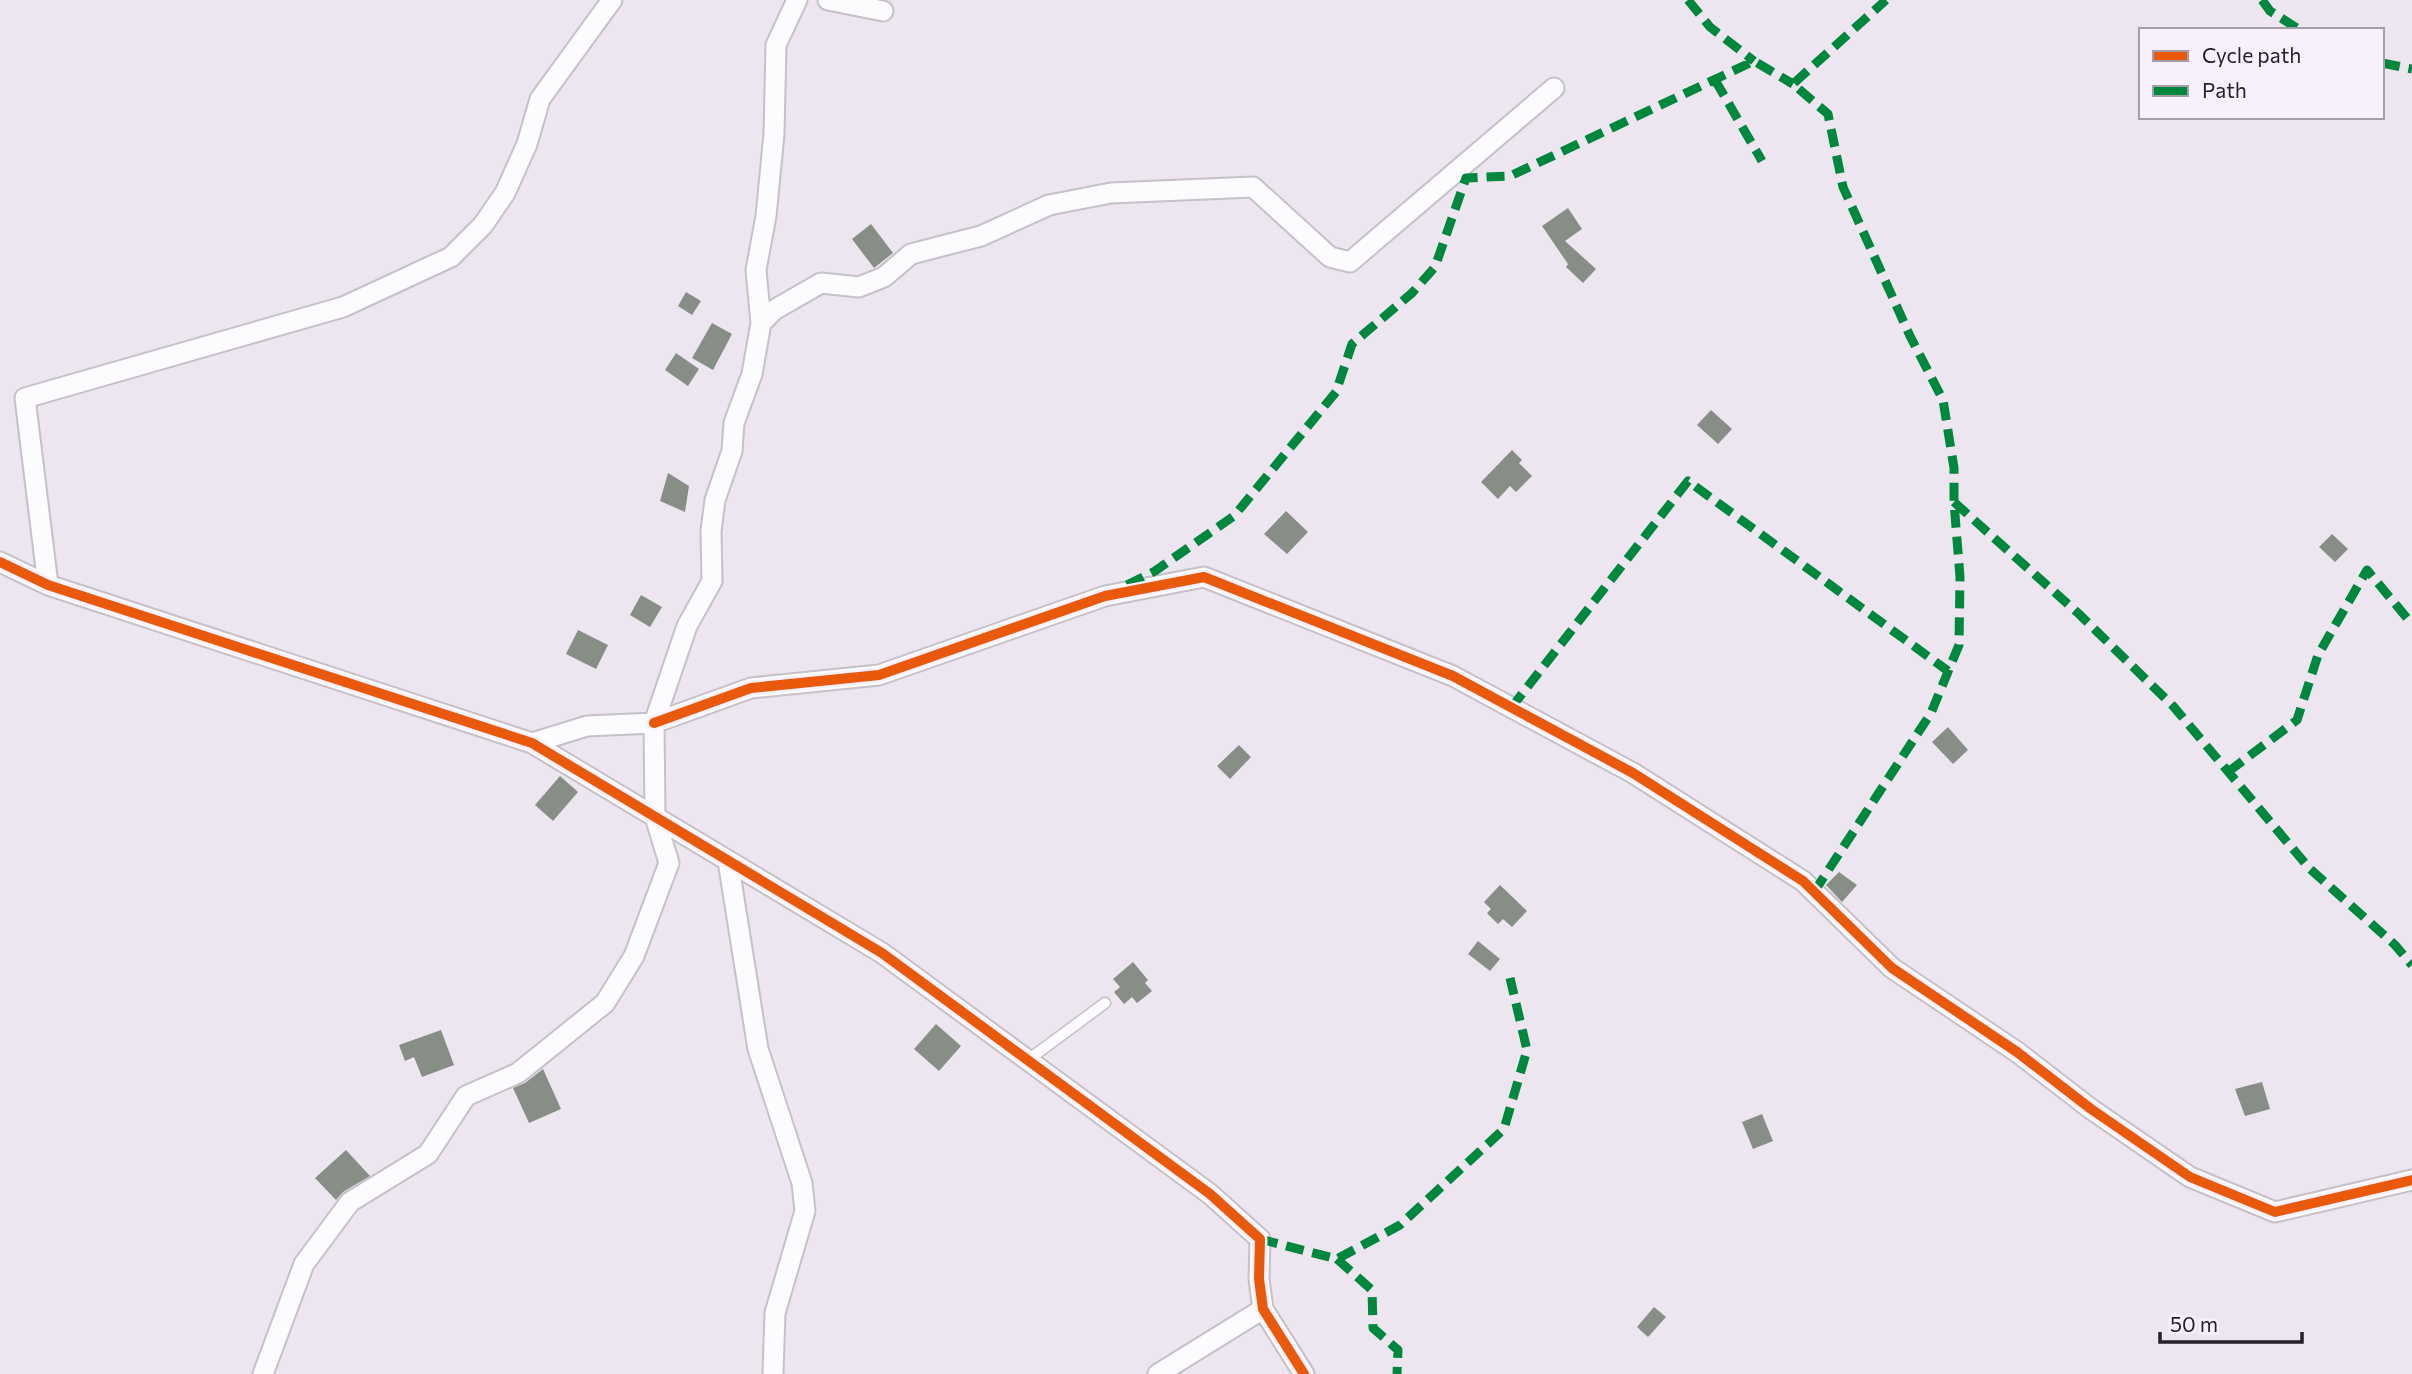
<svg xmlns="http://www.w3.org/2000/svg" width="2412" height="1374" font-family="Commissioner,sans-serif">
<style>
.building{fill:#878e86}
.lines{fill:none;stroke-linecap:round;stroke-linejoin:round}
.service-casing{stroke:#c6c0c8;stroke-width:13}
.minor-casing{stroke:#c6c0c8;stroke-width:23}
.service{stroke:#fcfbfd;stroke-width:10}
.minor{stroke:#fcfbfd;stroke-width:19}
.quiet{stroke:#00873e;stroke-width:9;stroke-dasharray:18 9;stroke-linecap:butt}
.cycleway-casing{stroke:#f9f0fd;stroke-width:15}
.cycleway{stroke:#e8590c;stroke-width:10}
</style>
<rect width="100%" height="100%" fill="#ede5f0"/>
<path class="building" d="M 1568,208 L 1582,229 L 1565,241 L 1596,269 L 1583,283 L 1566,267 L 1568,264 L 1542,226 Z
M 871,224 L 893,253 L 874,268 L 852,239 Z
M 686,292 L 701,301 L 692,315 L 678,306 Z
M 712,323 L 732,334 L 713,370 L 692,358 Z
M 676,353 L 699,369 L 688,386 L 665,370 Z
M 1711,410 L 1732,429 L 1718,444 L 1697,425 Z
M 1512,450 L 1522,460 L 1519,463 L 1532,476 L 1516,492 L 1510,486 L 1498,499 L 1481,482 Z
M 668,473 L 689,486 L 685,512 L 660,501 Z
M 1286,511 L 1308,532 L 1287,554 L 1264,534 Z
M 2332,534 L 2348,549 L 2335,562 L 2319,547 Z
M 641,595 L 662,607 L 650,627 L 630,615 Z
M 578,630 L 608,645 L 596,669 L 566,654 Z
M 1948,727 L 1968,750 L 1953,764 L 1932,742 Z
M 1239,745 L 1251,757 L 1230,779 L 1217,766 Z
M 560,776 L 578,792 L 553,821 L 535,805 Z
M 1839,872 L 1857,885 L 1842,902 L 1826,885 Z
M 1500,885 L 1527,911 L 1512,927 L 1503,919 L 1498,924 L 1487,913 L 1491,909 L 1484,902 Z
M 1478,941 L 1500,959 L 1490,971 L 1468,954 Z
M 1133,962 L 1148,980 L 1145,983 L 1152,991 L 1137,1003 L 1132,997 L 1124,1004 L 1114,992 L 1120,987 L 1113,979 Z
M 936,1024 L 961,1046 L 939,1071 L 914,1049 Z
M 441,1030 L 454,1065 L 422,1077 L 414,1057 L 405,1061 L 399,1045 Z
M 543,1069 L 561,1109 L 529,1123 L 513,1088 L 525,1083 Z
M 2262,1082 L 2270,1109 L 2245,1116 L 2235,1089 Z
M 1762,1114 L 1773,1141 L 1753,1149 L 1742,1122 Z
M 346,1150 L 370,1176 L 343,1192 L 336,1200 L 315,1178 Z
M 1654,1307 L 1666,1317 L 1648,1337 L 1637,1327 Z"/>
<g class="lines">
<g class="service-casing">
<path id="service" d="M 1028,1060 L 1105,1003"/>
</g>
<g class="minor-casing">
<path id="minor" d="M 828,0 L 883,11
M 761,323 L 756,270 L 766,216 L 774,134 L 776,45 L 797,0
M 0,562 L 48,585 L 532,743 L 882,953 L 1210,1194 L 1260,1239 L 1259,1279 L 1263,1309 L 1304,1374
M 48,585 L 25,398 L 343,307 L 451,257 L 483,225 L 505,193 L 527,144 L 540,99 L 612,0
M 654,723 L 751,688 L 879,675 L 1105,596 L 1204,577 L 1453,676 L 1633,773 L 1803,881 L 1892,968 L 2017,1052 L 2091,1109 L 2190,1177 L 2275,1212 L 2412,1180
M 654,723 L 687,626 L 712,581 L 711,531 L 715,500 L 732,451 L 734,423 L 752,374 L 761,323 L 774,310 L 821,283 L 859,287 L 884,277 L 911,254 L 981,236 L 1049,205 L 1111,193 L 1253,187 L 1330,257 L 1350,262 L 1554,88
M 728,861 L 758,1049 L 802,1183 L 805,1211 L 775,1313 L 773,1374
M 263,1374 L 304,1264 L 350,1202 L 428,1154 L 466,1096 L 518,1073 L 605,1003 L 634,956 L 669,863 L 655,817 L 654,723 L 587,726 L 532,743
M 1158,1374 L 1263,1309"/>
</g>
<use href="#service" class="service"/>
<use href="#minor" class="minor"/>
<path class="quiet" d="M 1688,0 L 1710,27 L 1754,61
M 2262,0 L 2270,11 L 2300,30
M 2382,63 L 2412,69
M 1715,80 L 1762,161
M 1954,502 L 2079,614 L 2173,706 L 2309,868 L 2395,945 L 2412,965
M 1127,585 L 1155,571 L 1234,516 L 1336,392 L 1352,344 L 1412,293 L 1435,267 L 1466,178 L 1510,176 L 1754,61 L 1793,84
M 1511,708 L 1688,481 L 1948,671
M 2228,772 L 2297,720 L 2318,655 L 2367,570 L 2412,624
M 1814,892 L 1931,713 L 1959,645 L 1960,577 L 1954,502 L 1954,468 L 1943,400 L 1910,336 L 1843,187 L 1828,114 L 1793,84 L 1886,0
M 1260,1239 L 1337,1259 L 1400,1225 L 1504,1129 L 1527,1050 L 1510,978
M 1337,1259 L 1372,1290 L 1373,1328 L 1398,1350 L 1397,1374"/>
<g class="cycleway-casing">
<path id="cycleway" d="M 0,562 L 48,585 L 532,743 L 882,953 L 1210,1194 L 1260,1239 L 1259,1279 L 1263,1309 L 1304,1374
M 654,723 L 751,688 L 879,675 L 1105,596 L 1204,577 L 1453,676 L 1633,773 L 1803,881 L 1892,968 L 2017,1052 L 2091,1109 L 2190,1177 L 2275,1212 L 2412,1180"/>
</g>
<use href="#cycleway" class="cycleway"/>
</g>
<rect x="2139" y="28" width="245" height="91" fill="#f9f0fd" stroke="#a59da8" stroke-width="2"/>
<rect x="2153" y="51" width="35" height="10" fill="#e8590c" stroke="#a59da8" stroke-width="2"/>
<text x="2202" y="63" font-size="21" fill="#262129">Cycle path</text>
<rect x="2153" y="86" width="35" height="10" fill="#00873e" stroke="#a59da8" stroke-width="2"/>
<text x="2202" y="98" font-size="21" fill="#262129">Path</text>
<path d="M2160 1332v10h142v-10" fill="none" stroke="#262129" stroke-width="3.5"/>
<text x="2170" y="1332" font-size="21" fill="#262129" stroke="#f9f0fd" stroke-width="5" paint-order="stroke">50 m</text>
</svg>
